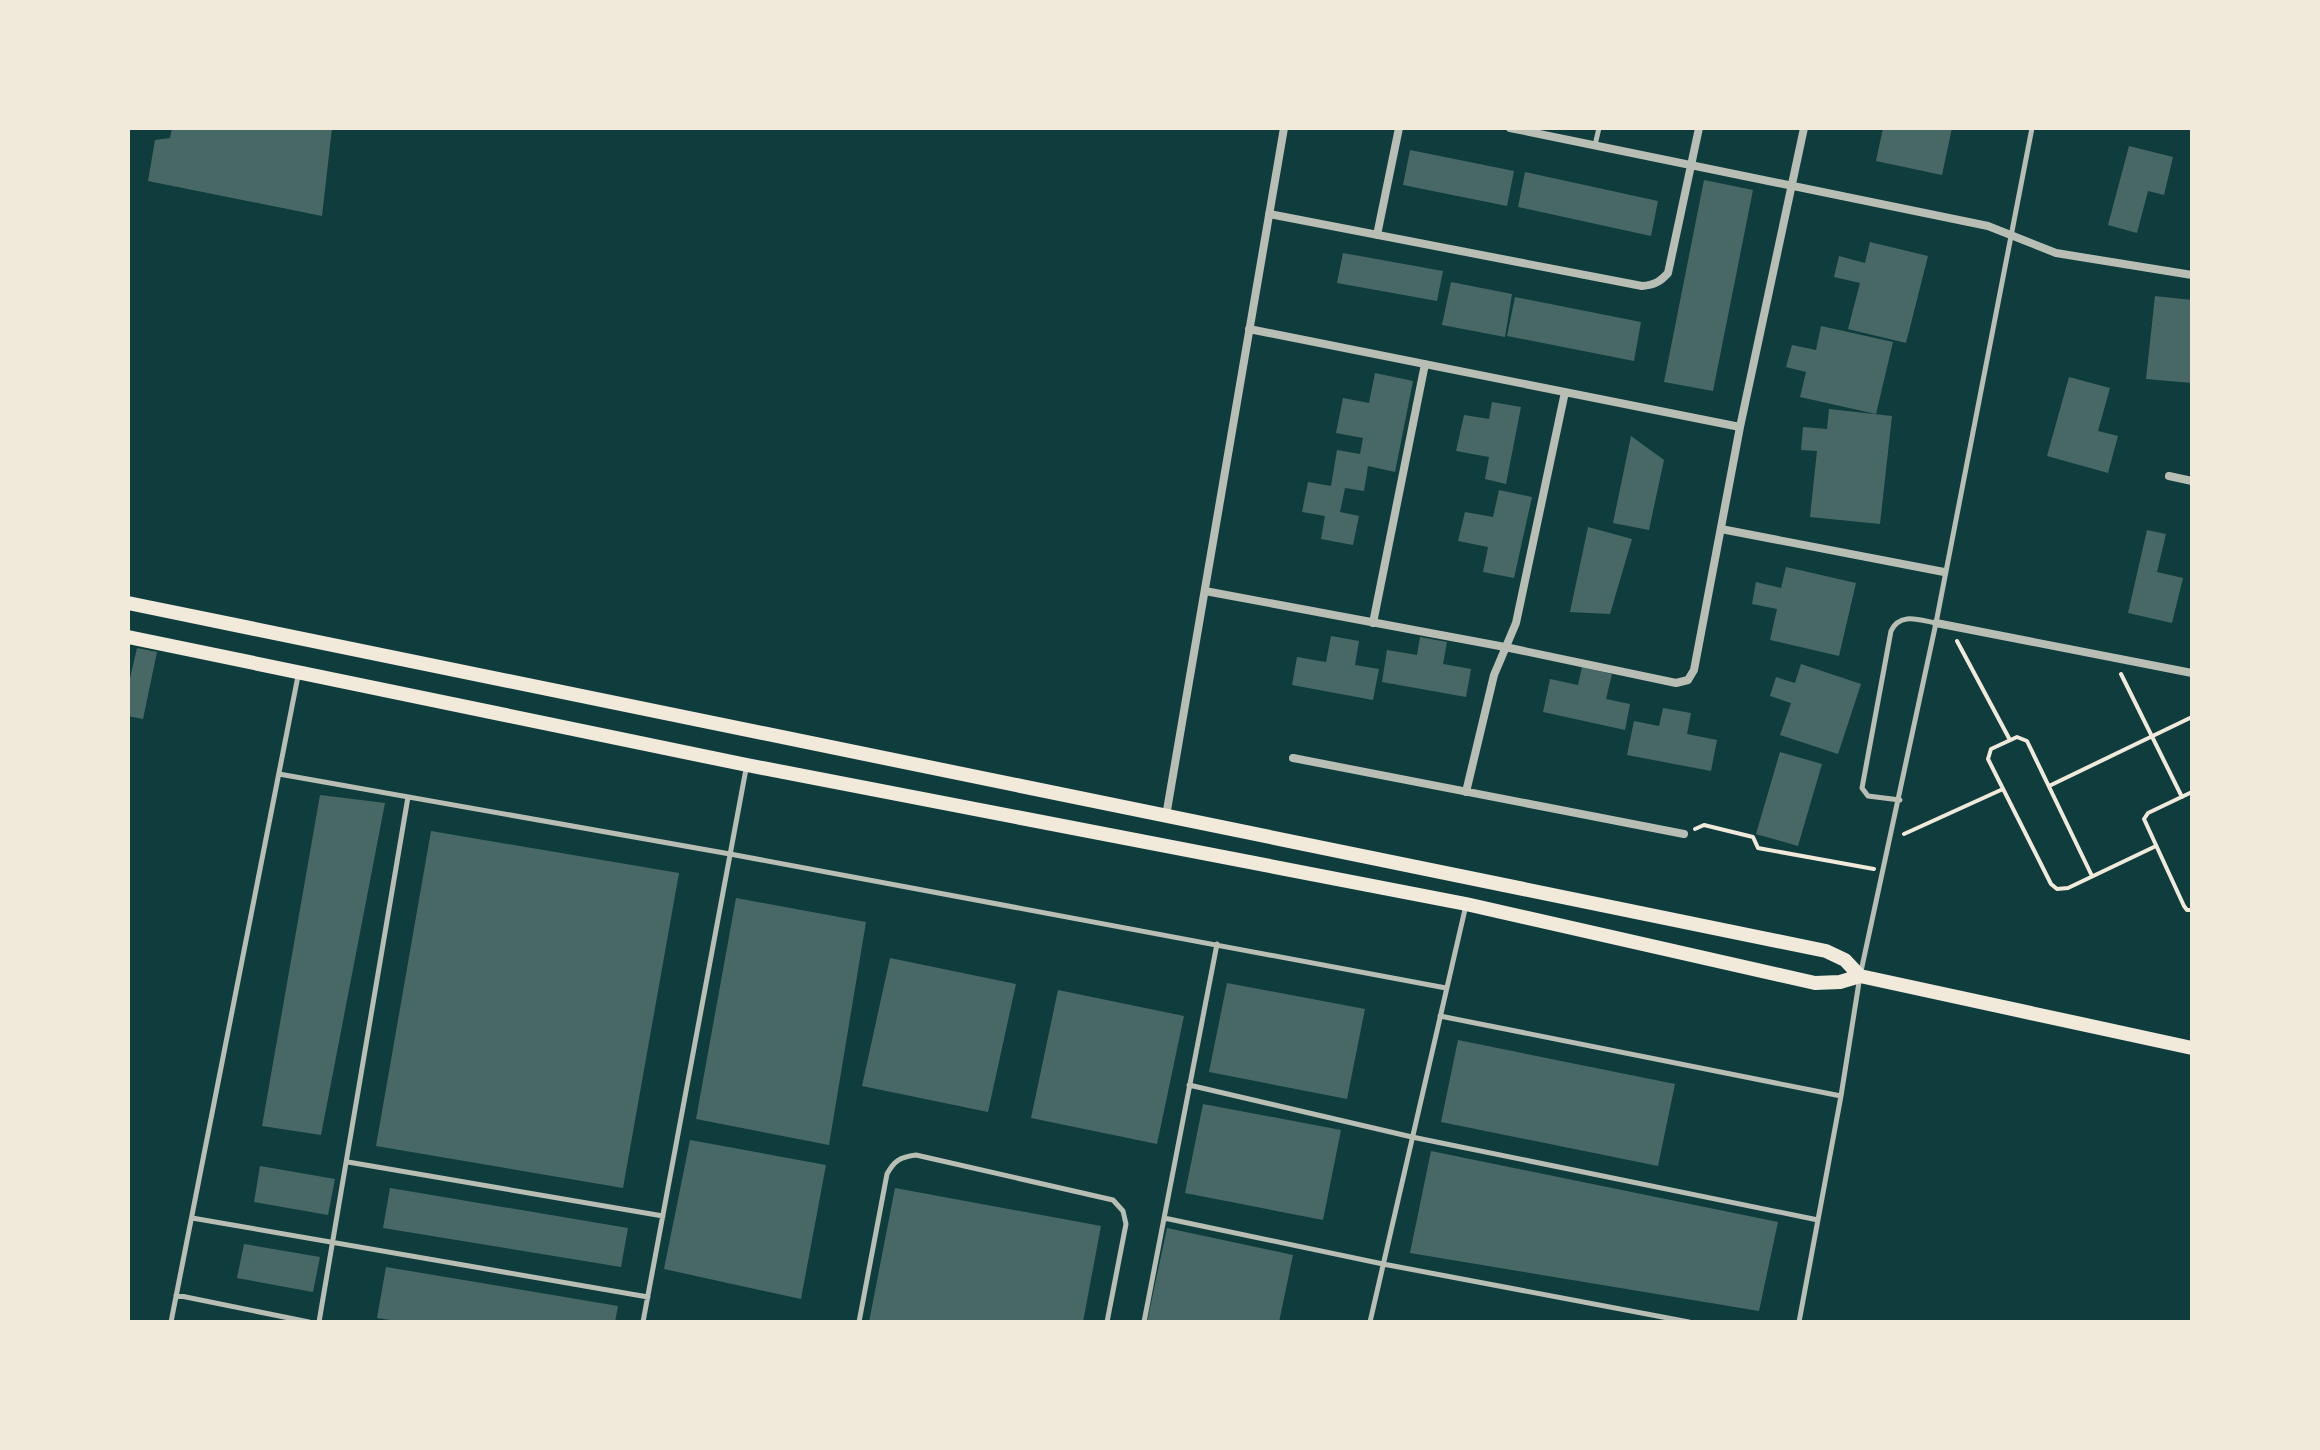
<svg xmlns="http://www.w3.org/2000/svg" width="2320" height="1450" font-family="'DM Sans',sans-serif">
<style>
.building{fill:#486865}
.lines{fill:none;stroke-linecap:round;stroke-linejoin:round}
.path{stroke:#f1e9da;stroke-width:4}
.service{stroke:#b8beb3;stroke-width:5}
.minor{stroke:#b8beb3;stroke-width:8}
.secondary{stroke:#f1e9da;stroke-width:14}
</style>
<rect width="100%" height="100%" fill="#0f3d3e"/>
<path class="building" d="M 172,128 L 332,128 L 322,216 L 148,181 L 155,140 L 170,138 Z
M 1883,128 L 1952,128 L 1942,175 L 1876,161 Z
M 2129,146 L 2173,157 L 2164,195 L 2148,191 L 2137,233 L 2108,225 Z
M 1410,150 L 1514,171 L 1507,206 L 1403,185 Z
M 1525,172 L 1658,201 L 1651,236 L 1518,207 Z
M 1704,180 L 1753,190 L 1713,391 L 1664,382 Z
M 1870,242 L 1928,256 L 1906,343 L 1848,329 L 1860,283 L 1834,277 L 1839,256 L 1865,263 Z
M 1343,253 L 1443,271 L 1437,301 L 1337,283 Z
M 1451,282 L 1512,294 L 1505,337 L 1442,325 Z
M 2155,296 L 2192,300 L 2192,383 L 2146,379 Z
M 1515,297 L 1641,322 L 1634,361 L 1507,336 Z
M 1821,326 L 1893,342 L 1876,414 L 1800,397 L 1806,372 L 1786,367 L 1792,345 L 1816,350 Z
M 1375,373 L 1413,381 L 1395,472 L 1368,466 L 1364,491 L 1345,488 L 1340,512 L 1359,516 L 1353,545 L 1321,539 L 1325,516 L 1302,512 L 1308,482 L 1331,486 L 1337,450 L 1360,454 L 1363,438 L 1336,433 L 1343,398 L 1369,403 Z
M 2069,377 L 2110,388 L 2098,431 L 2118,436 L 2108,473 L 2047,456 Z
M 1492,402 L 1521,407 L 1506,484 L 1485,479 L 1489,457 L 1456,451 L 1464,415 L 1489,419 Z
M 1829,409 L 1892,416 L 1880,524 L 1810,517 L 1817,451 L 1801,450 L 1803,427 L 1827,429 Z
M 1631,436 L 1664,460 L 1649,530 L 1613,523 Z
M 1499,490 L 1532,497 L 1514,578 L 1483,572 L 1488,547 L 1458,541 L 1465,512 L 1493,517 Z
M 1588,527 L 1632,539 L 1610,614 L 1570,612 Z
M 2147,530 L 2166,534 L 2157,572 L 2183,578 L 2172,623 L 2128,613 Z
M 1786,567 L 1856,583 L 1839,656 L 1770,640 L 1777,609 L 1752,604 L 1756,582 L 1781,588 Z
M 1331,636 L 1359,641 L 1355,665 L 1379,669 L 1373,700 L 1292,685 L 1297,657 L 1326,662 Z
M 1420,637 L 1447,642 L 1443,664 L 1471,669 L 1466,697 L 1382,682 L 1387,650 L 1417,655 Z
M 137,648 L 157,652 L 143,719 L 128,716 L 128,687 Z
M 1801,664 L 1861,684 L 1838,754 L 1780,735 L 1791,703 L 1770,696 L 1776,677 L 1795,683 Z
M 1582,667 L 1612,674 L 1606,699 L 1630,704 L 1625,730 L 1543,712 L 1550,679 L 1578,685 Z
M 1663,708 L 1691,713 L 1687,734 L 1717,740 L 1711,771 L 1627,755 L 1634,721 L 1659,726 Z
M 1780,752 L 1822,764 L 1798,846 L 1756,834 Z
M 320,795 L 385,803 L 321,1135 L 262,1126 Z
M 431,831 L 679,873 L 623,1188 L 376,1146 Z
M 736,898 L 866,922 L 829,1145 L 696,1119 Z
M 890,958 L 1016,984 L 988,1112 L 862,1086 Z
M 1227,983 L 1365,1009 L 1347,1099 L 1209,1072 Z
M 1058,990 L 1184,1016 L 1157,1144 L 1031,1118 Z
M 1458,1040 L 1675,1084 L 1658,1166 L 1441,1122 Z
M 1203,1104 L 1341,1130 L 1323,1220 L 1185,1193 Z
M 690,1140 L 826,1165 L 801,1299 L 664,1269 Z
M 1431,1151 L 1778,1222 L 1759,1311 L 1410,1253 Z
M 260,1166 L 335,1179 L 328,1215 L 254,1202 Z
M 390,1188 L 628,1228 L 621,1267 L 383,1228 Z
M 895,1188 L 1101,1226 L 1083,1322 L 869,1322 Z
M 1167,1228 L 1293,1255 L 1279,1322 L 1147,1322 Z
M 244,1244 L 320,1257 L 313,1292 L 237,1278 Z
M 386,1267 L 618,1306 L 615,1322 L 403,1322 L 377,1318 Z"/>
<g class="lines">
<path class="path" d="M 1957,641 L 2010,740
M 2121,674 L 2182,797
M 2049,786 L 2192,717
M 2192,792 L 2148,813 L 2144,819 L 2184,906 L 2187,910 L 2192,910
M 1695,829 L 1704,825 L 1753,837 L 1758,848 L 1874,869
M 1904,834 L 2003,789
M 2092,876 L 2027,741 L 2017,737 L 1991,749 L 1988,759 L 2051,884 L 2057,889 L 2068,888 L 2156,846"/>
<path class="service" d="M 1595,145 L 1599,128
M 279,774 L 730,854 L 1446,988
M 1900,800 L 1868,796 L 1862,788 L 1891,631 C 1900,612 1919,620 1936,623
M 1440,1016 L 1841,1096
M 1189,1085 L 1412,1137 L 1818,1220
M 348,1162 L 663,1216
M 192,1218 L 648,1297
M 1164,1218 L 1383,1264 L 1689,1322
M 176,1295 L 309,1322
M 171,1322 L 298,676
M 319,1322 L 408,797
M 643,1322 L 746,769
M 859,1322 L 887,1174 C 894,1161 900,1157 916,1155 L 1113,1200 L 1123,1211 L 1126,1224 L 1107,1322
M 1144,1322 L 1217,944
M 1370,1322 L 1466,905
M 1799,1322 L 1841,1096 L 1860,976 L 1936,623 L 2032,128"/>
<path class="minor" d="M 1510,128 L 1988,226 L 2056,253 L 2192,275
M 1269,214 L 1642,286 C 1654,285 1660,282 1668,273 L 1699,128
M 1377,235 L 1399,128
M 1249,329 L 1740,427
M 2169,476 L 2192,481
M 1721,529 L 1944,572
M 1205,591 L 1505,647 L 1676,683 L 1688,680 L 1694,670 L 1740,427 L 1804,128
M 1373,623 L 1425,364
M 1936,623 L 2192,673
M 1293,758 L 1684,834
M 1466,792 L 1494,675 L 1516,623 L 1565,392
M 1166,816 L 1284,128"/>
<path class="secondary" d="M 128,603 L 1826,951 L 1845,960 L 1860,976
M 128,637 L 747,765 L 1466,904 L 1815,983 L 1840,982 L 1860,976 L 2192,1048"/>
</g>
<rect width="2320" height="1450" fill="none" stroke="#f1e9da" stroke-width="260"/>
</svg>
